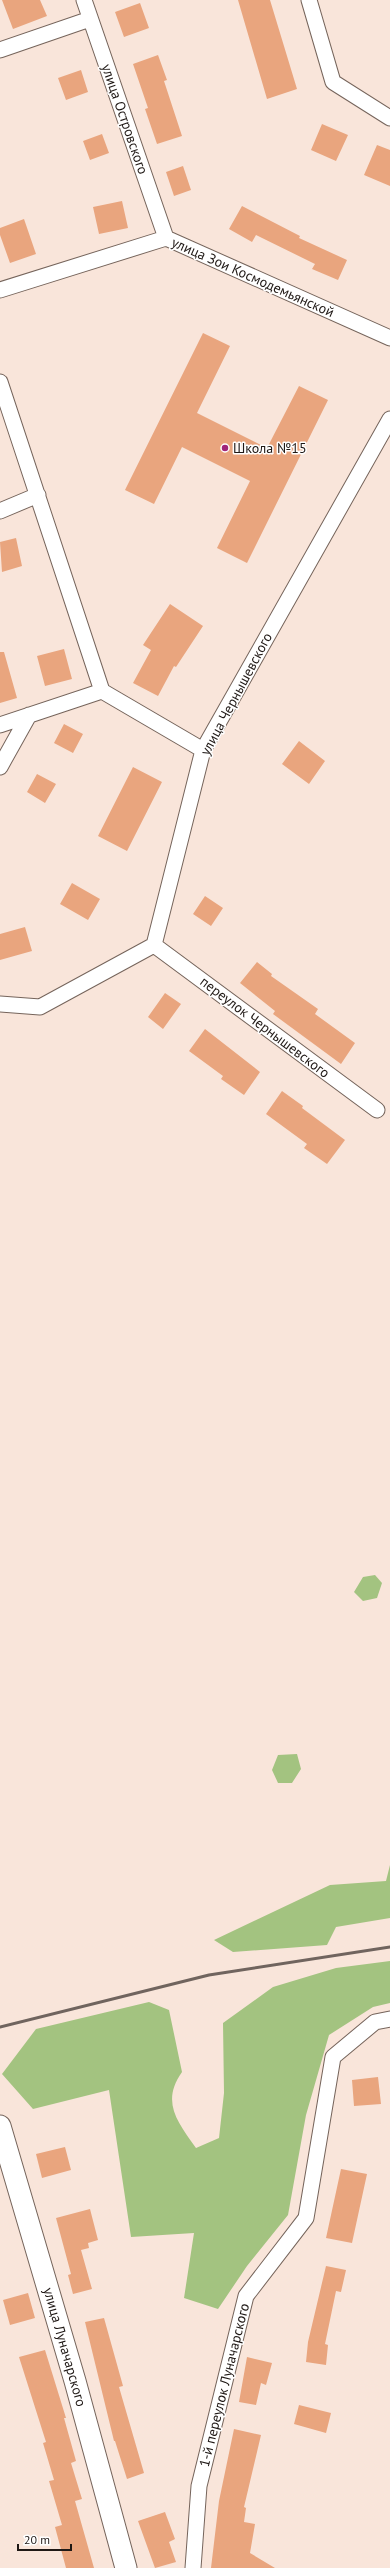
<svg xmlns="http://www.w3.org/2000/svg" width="390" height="2568" font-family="'PT Sans',sans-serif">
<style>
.forest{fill:#a3c380}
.building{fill:#e9a57e}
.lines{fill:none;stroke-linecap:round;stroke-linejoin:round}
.street-casing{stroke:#75645b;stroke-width:17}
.secondary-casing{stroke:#75645b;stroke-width:23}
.street{stroke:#fff;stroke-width:15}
.secondary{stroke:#fff;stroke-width:21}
.rail{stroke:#70645e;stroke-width:3}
.poi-dot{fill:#a02479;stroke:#fff;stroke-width:1.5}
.labels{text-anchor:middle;stroke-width:3;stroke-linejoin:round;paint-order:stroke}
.street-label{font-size:14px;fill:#1f1815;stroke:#fff}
.poi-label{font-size:14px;fill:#1f1815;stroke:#fff;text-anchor:start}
</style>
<rect width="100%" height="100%" fill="#f9e5da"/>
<path class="forest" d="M 375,1575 L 382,1583 L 377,1598 L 363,1601 L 354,1592 L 363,1577 Z
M 297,1754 L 301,1769 L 292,1783 L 278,1783 L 272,1770 L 278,1755 Z
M 390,1865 L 390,1918 L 336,1927 L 327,1945 L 233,1952 L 214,1940 L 330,1885 L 386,1881 Z
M 390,1961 L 390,2003 L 373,2007 L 329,2035 L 306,2115 L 288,2215 L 247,2266 L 218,2309 L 184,2298 L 194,2233 L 131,2237 L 109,2090 L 33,2109 L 2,2074 L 36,2029 L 149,2002 L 169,2010 L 182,2072 C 161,2102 177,2121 196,2148 L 219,2138 L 224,2093 L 223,2023 L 273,1987 L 336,1968 Z"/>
<path class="building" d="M 2,0 L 40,0 L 47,16 L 13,29 Z
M 238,0 L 270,0 L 297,89 L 267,99 Z
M 140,3 L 149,28 L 124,37 L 115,12 Z
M 158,55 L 167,80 L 164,81 L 182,136 L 157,144 L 145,109 L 148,108 L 133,64 Z
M 81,70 L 88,92 L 66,100 L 58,78 Z
M 322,124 L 348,135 L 336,161 L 311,150 Z
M 102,134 L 109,153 L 90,160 L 83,141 Z
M 377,145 L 390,150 L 390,186 L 364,175 Z
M 183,166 L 191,190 L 174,196 L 166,172 Z
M 122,201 L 128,228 L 99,234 L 93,207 Z
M 242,206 L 300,236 L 299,238 L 347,260 L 338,280 L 312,269 L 315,264 L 256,235 L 252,242 L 229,229 Z
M 24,219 L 36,254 L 10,263 L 0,235 L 0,228 Z
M 203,333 L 230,346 L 197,413 L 267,448 L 299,386 L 328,400 L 247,563 L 217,548 L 250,481 L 182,447 L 154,504 L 125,490 Z
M 16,538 L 22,566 L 2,572 L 0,542 Z
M 170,604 L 203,626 L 176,667 L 174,666 L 158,696 L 133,683 L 151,650 L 143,645 Z
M 64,649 L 72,679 L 45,686 L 37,656 Z
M 0,652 L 4,652 L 17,698 L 0,703 Z
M 64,724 L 83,734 L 73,753 L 54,743 Z
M 299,741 L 325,761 L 309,784 L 282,764 Z
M 133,767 L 162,782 L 127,851 L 98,836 Z
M 37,774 L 56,784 L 45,803 L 27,792 Z
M 72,883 L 100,899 L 88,920 L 60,904 Z
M 205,896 L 223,908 L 211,926 L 193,914 Z
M 25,927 L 32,951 L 0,960 L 0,934 Z
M 257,962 L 272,974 L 271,976 L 318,1009 L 315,1014 L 355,1043 L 341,1064 L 273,1014 L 275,1011 L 240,983 Z
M 165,993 L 181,1004 L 163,1029 L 148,1017 Z
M 205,1029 L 260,1072 L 244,1095 L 221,1079 L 223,1076 L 189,1051 Z
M 282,1091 L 303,1106 L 302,1108 L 345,1140 L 327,1164 L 304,1148 L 307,1144 L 266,1114 Z
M 378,2077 L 381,2104 L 354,2106 L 352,2080 Z
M 65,2147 L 71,2170 L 42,2178 L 36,2154 Z
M 341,2169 L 367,2174 L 352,2243 L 326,2238 Z
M 90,2209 L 98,2240 L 88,2243 L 89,2248 L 81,2250 L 92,2289 L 73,2294 L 68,2275 L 71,2274 L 56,2218 Z
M 326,2266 L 346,2270 L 341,2292 L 336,2291 L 325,2344 L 328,2345 L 326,2365 L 306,2362 L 308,2342 Z
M 28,2293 L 35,2318 L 10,2325 L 3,2300 Z
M 104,2318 L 123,2386 L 119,2387 L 144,2473 L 127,2479 L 115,2441 L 114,2441 L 85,2322 Z
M 45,2350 L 66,2418 L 64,2418 L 76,2461 L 71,2463 L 82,2499 L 75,2501 L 94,2568 L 66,2568 L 55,2527 L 62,2525 L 49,2481 L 54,2480 L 43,2443 L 46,2442 L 19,2357 Z
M 247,2357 L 272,2363 L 266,2385 L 261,2383 L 256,2405 L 239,2402 Z
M 299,2405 L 331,2413 L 326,2433 L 294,2424 Z
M 234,2429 L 261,2435 L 244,2507 L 246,2508 L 244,2522 L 255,2524 L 250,2553 L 275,2568 L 211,2568 L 219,2501 Z
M 165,2512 L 175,2539 L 169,2542 L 176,2562 L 155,2568 L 138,2521 Z"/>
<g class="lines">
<g class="street-casing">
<path id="street" d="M 84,0 L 166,238
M 309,0 L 333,82 L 390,118
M 0,50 L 90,19
M 0,290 L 166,238 L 390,338
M 0,382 L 102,691 L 203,750
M 0,511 L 38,495
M 0,725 L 102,691
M 0,767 L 29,715
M 154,945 L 377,1110
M 0,1004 L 40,1007 L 154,945 L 203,750 L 390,419
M 193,2568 L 199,2486 L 246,2296 L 306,2218 L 333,2057 L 375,2022 L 390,2019"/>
</g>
<g class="secondary-casing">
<path id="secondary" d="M 0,2126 L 75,2381 L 126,2568"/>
</g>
<use href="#street" class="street"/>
<use href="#secondary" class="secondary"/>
<path class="rail" d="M 0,2027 L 209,1975 L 390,1947"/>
</g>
<circle class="poi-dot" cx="225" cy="448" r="4"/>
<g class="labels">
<g class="street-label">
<text transform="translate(125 119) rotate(71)" y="5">улица Островского</text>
<text transform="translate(253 277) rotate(24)" y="5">улица Зои Космодемьянской</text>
<text transform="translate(236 694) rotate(-62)" y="5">улица Чернышевского</text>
<text transform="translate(265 1027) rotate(37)" y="5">переулок Чернышевского</text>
<text transform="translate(65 2347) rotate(74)" y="5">улица Луначарского</text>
<text transform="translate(224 2385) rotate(-76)" y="5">1-й переулок Луначарского</text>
</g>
<g class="poi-label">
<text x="233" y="453">Школа №15</text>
</g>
</g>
<path d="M18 2544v6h53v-6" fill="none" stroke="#1f1815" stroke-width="2"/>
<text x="24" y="2544" font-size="12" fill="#1f1815" stroke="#ffffff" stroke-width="3" paint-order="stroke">20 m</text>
</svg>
